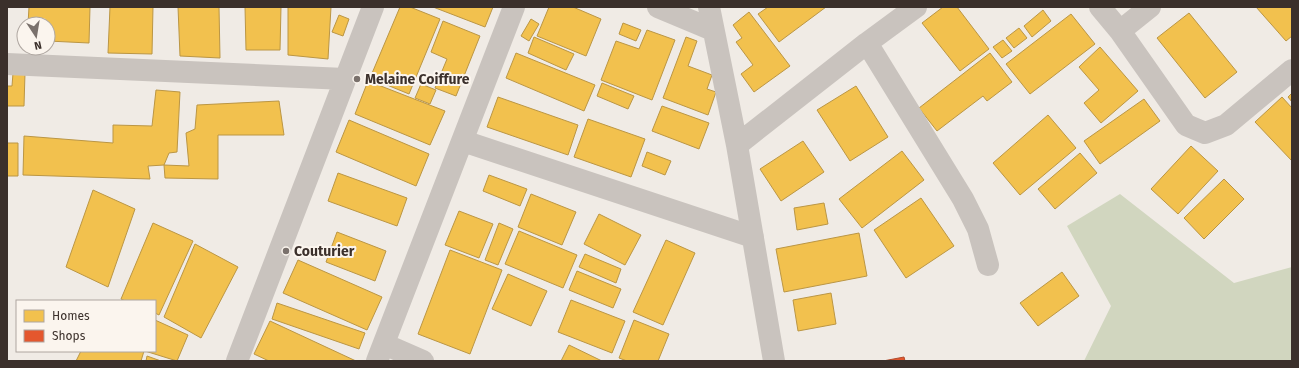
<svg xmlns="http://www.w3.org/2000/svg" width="1299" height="368" font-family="'Fira Sans',sans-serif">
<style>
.green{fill:#d1d6bf}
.homes{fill:#f2c14e;stroke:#bb9644}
.shops{fill:#e4572e;stroke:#b14b2d}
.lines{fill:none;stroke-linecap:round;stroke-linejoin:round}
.minor{stroke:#c9c3be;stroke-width:22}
.poi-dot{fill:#7a716c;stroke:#fbf5ee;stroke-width:1.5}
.labels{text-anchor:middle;stroke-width:4;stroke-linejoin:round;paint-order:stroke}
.poi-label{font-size:14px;font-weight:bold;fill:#3b302b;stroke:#fbf5ee;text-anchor:start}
</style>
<rect width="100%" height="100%" fill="#f0ebe5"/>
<path class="green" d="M 1120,194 L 1234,283 L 1292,267 L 1292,361 L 1084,361 L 1111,306 L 1067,226 Z"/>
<path class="homes" d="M 29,7 L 90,7 L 89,43 L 48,41 L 48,24 L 28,24 Z
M 110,7 L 153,7 L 152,54 L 108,53 Z
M 178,7 L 219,7 L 220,58 L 180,56 Z
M 245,7 L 281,7 L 280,50 L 246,50 Z
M 288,7 L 331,7 L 328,59 L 288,55 Z
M 400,7 L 410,7 L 440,19 L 409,94 L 370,78 Z
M 433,7 L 493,7 L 485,27 Z
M 549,7 L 573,7 L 601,19 L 586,56 L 537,36 Z
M 768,7 L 826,7 L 779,42 L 758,14 Z
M 943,7 L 957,7 L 989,49 L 960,71 L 922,23 Z
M 1256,7 L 1292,7 L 1292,36 L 1286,41 Z
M 1043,10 L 1051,21 L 1032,37 L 1024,26 Z
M 749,12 L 790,66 L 754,92 L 741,74 L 753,65 L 736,42 L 742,38 L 733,25 Z
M 1189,13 L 1237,72 L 1205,98 L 1157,38 Z
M 1071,14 L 1095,44 L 1030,94 L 1006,64 Z
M 339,15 L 349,19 L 343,36 L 332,32 Z
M 531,19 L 539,24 L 529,41 L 521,36 Z
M 443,21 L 480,36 L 456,96 L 435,88 L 447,59 L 431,52 Z
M 623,23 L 641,30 L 636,41 L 619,34 Z
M 1019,28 L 1027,38 L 1014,48 L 1006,38 Z
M 647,30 L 675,40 L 652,100 L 601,80 L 616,41 L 639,49 Z
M 534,37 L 574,54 L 566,70 L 528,53 Z
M 686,37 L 697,41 L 688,66 L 712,75 L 707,89 L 716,92 L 708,115 L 663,98 Z
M 1003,40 L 1012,51 L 1002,58 L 993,47 Z
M 1100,47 L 1138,91 L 1101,123 L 1084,103 L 1099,90 L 1079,67 Z
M 516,53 L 595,85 L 584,111 L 506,78 Z
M 990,53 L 1012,82 L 987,101 L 983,96 L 937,131 L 919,108 Z
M 13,73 L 25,73 L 24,106 L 7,106 L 7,86 L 12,86 Z
M 368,81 L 445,111 L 430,145 L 355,114 Z
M 602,83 L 634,96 L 628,109 L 597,96 Z
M 421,84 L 436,90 L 430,104 L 415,98 Z
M 856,86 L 888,137 L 850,161 L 817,110 Z
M 156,90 L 180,92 L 177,152 L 169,153 L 164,165 L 148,166 L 150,179 L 23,175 L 24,136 L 113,143 L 113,125 L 152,126 Z
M 1292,93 L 1292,102 L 1288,97 Z
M 498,97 L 578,125 L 568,155 L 487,127 Z
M 1282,97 L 1292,108 L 1292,161 L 1255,122 Z
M 1144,99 L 1160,121 L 1100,164 L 1084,141 Z
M 279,101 L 284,135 L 218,135 L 218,179 L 165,178 L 164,165 L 189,166 L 186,133 L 195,129 L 197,105 Z
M 662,106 L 709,123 L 699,149 L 652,131 Z
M 1048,115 L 1076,148 L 1020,195 L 993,163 Z
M 588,119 L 645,139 L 631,177 L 574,157 Z
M 349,120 L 429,154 L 416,186 L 336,152 Z
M 803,141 L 824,172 L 781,201 L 760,169 Z
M 7,143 L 18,143 L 18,176 L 7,176 Z
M 1191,146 L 1218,171 L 1178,214 L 1151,189 Z
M 902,151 L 924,180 L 862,228 L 839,199 Z
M 647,152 L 671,161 L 665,175 L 642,166 Z
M 1080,153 L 1097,173 L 1055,209 L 1038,189 Z
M 338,173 L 407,198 L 397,226 L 328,201 Z
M 489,175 L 527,189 L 520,206 L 483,191 Z
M 1224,179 L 1244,199 L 1204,239 L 1184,218 Z
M 93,190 L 135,209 L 108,287 L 66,267 Z
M 531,194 L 576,212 L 562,245 L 518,227 Z
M 921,198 L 954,246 L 906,278 L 874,230 Z
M 824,203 L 828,224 L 797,230 L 794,208 Z
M 459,211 L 493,224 L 479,258 L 445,245 Z
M 599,214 L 641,235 L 625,265 L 584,244 Z
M 153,223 L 193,241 L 159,315 L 155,313 L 155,301 L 125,301 L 121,299 Z
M 499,223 L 513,229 L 498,265 L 485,260 Z
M 519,231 L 577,255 L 563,288 L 505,264 Z
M 337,232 L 386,251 L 375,281 L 326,262 Z
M 859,233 L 867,276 L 784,292 L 776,249 Z
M 666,240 L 695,253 L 663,325 L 633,312 Z
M 195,244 L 238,267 L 201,338 L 164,317 Z
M 450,250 L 502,270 L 470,354 L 418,334 Z
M 585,254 L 621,269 L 616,283 L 579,267 Z
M 298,260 L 382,297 L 367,330 L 283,293 Z
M 577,271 L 621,289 L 613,308 L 569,290 Z
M 1062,272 L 1079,296 L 1038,326 L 1020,303 Z
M 508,274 L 547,291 L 531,326 L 492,309 Z
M 831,293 L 836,324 L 798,331 L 793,300 Z
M 571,300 L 625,321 L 612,353 L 558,332 Z
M 277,303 L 365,333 L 359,349 L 272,319 Z
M 155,320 L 188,335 L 177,361 L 145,351 L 155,351 Z
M 634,320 L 669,334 L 658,361 L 627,361 L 619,358 Z
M 270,321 L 356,361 L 269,361 L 254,354 Z
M 569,345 L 602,361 L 561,361 Z
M 81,351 L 144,351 L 141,361 L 76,361 Z
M 147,356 L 161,361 L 146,361 Z"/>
<path class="shops" d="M 904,357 L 905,361 L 883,361 Z"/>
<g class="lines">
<path class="minor" d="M 658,7 L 713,30
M 709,7 L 737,145 L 774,361
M 1100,7 L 1120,31 L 1186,125 L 1205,133 L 1226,125 L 1292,70
M 1120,31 L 1150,7
M 867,43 L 963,199 L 978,229 L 988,265
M 7,64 L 345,79
M 463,141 L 753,237
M 737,145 L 867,43 L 916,7
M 384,344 L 423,361
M 237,361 L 373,7
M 377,361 L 514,7"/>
</g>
<g class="poi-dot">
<circle cx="357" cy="79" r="4"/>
<circle cx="286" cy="251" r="4"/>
</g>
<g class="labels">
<g class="poi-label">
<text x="365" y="84">Melaine Coiffure</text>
<text x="294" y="256">Couturier</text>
</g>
</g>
<rect width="1299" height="368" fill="none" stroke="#3b302b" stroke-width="16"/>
<rect x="16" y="300" width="140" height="52" fill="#fbf5ee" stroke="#aea6a0"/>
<rect x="24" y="310" width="20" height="12" fill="#f2c14e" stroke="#aea6a0"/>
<text x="52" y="320" font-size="12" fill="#3b302b">Homes</text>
<rect x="24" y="330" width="20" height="12" fill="#e4572e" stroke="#aea6a0"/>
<text x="52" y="340" font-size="12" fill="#3b302b">Shops</text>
<g transform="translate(36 36) rotate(168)"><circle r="19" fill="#fbf5ee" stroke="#aea6a0"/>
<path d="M0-3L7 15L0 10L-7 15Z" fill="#7a716c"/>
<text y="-6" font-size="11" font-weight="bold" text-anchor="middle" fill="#3b302b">N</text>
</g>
</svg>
